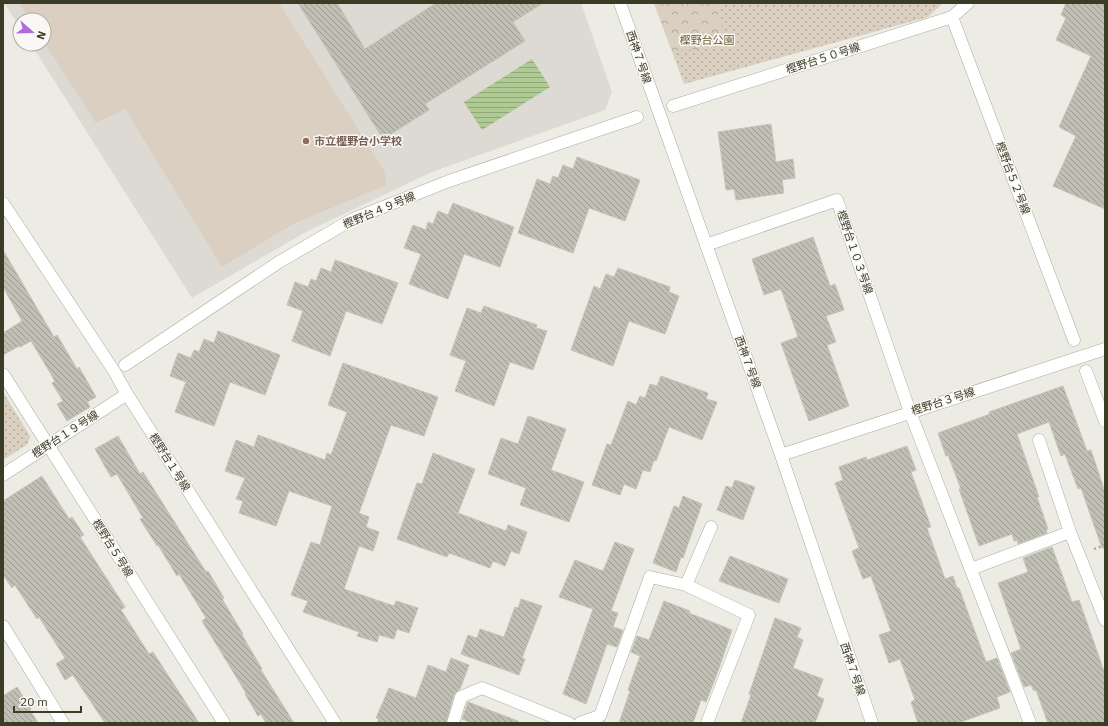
<svg xmlns="http://www.w3.org/2000/svg" width="1108" height="726" font-family="'IBM Plex Sans','Noto Sans JP',sans-serif">
<style>
.built{fill:#dcdad3}
.grass{fill:url(#grass-dots)}
.forest{fill:url(#forest-crowns)}
.pitch{fill:#dacfc0}
.water{fill:url(#water-rules)}
.building{fill:url(#building-back-hatch);stroke:#c5c4b7}
.lines{fill:none;stroke-linecap:round;stroke-linejoin:round}
.street-casing{stroke:#acaca0;stroke-width:13}
.secondary-casing{stroke:#abab99;stroke-width:13}
.path{stroke:#acac88;stroke-width:2.5;stroke-dasharray:2 3;stroke-linecap:butt}
.street{stroke:#fff;stroke-width:12}
.secondary{stroke:#fff;stroke-width:12}
.education-dot{fill:#8d6e63;stroke:#f9f8f4;stroke-width:1.5}
.labels{text-anchor:middle;stroke-width:3;stroke-linejoin:round;paint-order:stroke}
.park-label{font-size:11px;fill:#6e5d34;stroke:#f9f8f4}
.street-label{font-size:11px;fill:#3b3c26;stroke:#f9f8f4}
.education-label{font-size:11px;font-weight:bold;fill:#785e54;stroke:#f9f8f4;text-anchor:start}
</style>
<defs>
<pattern id="grass-dots" width="8" height="8" patternUnits="userSpaceOnUse"><rect width="8" height="8" fill="#dacfc0"/><path d="M2 2h.1M6 6h.1" fill="none" stroke="#b2a99c" stroke-width="1.8" stroke-linecap="round"/></pattern>
<pattern id="forest-crowns" width="20" height="18" patternUnits="userSpaceOnUse"><rect width="20" height="18" fill="#dacfc0"/><path d="M2 6a3 3 0 1 1 6 0M12 15a3 3 0 1 1 6 0" fill="none" stroke="#b2a99c"/></pattern>
<pattern id="water-rules" width="6" height="5" patternUnits="userSpaceOnUse"><rect width="6" height="5" fill="#b0ca93"/><path d="M0 2.5h6" fill="none" stroke="#90a578"/></pattern>
<pattern id="building-back-hatch" width="6" height="6" patternUnits="userSpaceOnUse"><rect width="6" height="6" fill="#c0bfb4"/><path d="M-1 5l2 2M0 0l6 6M5-1l2 2" fill="none" stroke="#9d9c92"/></pattern>
</defs>
<rect width="100%" height="100%" fill="#ecebe4"/>
<path class="built" d="M 4,3 L 581,3 L 612,92 L 605,110 L 432,172 L 304,233 L 192,298 L 31,44 L 44,44 L 44,20 L 20,20 L 20,27 Z"/>
<path class="grass" d="M 654,3 L 943,3 L 928,17 L 684,84 Z
M 3,392 L 30,436 L 28,444 L 3,460 Z"/>
<path class="forest" d="M 654,3 L 719,3 L 725,47 L 672,51 Z"/>
<path class="pitch" d="M 19,3 L 279,3 L 385,172 L 386,185 L 293,224 L 222,267 L 125,109 L 96,123 L 44,42 L 44,20 L 30,20 Z"/>
<path class="water" d="M 532,59 L 550,87 L 482,130 L 464,102 Z"/>
<path class="building" d="M 298,3 L 337,3 L 365,49 L 436,3 L 543,3 L 513,22 L 525,41 L 425,104 L 429,110 L 383,139 Z
M 1066,3 L 1105,3 L 1105,209 L 1053,186 L 1076,136 L 1059,127 L 1091,56 L 1056,40 L 1066,18 L 1061,15 Z
M 771,124 L 776,162 L 793,159 L 795,178 L 782,180 L 784,193 L 736,200 L 734,189 L 726,190 L 718,132 Z
M 577,157 L 640,180 L 625,221 L 589,208 L 573,253 L 518,233 L 537,179 L 550,184 L 553,176 L 558,178 L 563,165 L 573,169 Z
M 453,203 L 514,227 L 500,267 L 464,254 L 448,299 L 409,284 L 421,254 L 404,248 L 413,225 L 426,230 L 428,222 L 433,224 L 438,211 L 448,215 Z
M 813,237 L 830,286 L 835,284 L 844,310 L 826,316 L 836,342 L 827,345 L 849,406 L 809,421 L 781,343 L 798,337 L 781,289 L 764,295 L 752,259 Z
M 3,250 L 54,337 L 57,335 L 77,369 L 79,367 L 96,397 L 87,402 L 90,407 L 67,421 L 57,404 L 63,401 L 52,383 L 55,381 L 31,341 L 20,347 L 19,346 L 3,355 L 3,333 L 22,321 L 3,287 Z
M 335,260 L 398,283 L 382,324 L 346,311 L 330,356 L 292,341 L 303,311 L 287,305 L 295,282 L 308,287 L 311,279 L 316,281 L 321,268 L 331,272 Z
M 618,268 L 670,287 L 669,292 L 679,296 L 665,334 L 629,321 L 613,366 L 571,350 L 594,286 L 600,289 L 606,274 L 614,277 Z
M 484,306 L 537,325 L 536,328 L 547,331 L 533,370 L 510,362 L 494,406 L 455,391 L 466,361 L 450,355 L 467,308 L 481,313 Z
M 218,331 L 280,355 L 265,395 L 230,382 L 214,426 L 175,412 L 186,382 L 170,376 L 178,353 L 191,358 L 194,350 L 199,352 L 204,339 L 214,343 Z
M 343,363 L 438,397 L 424,436 L 391,425 L 359,513 L 369,517 L 366,527 L 379,532 L 373,551 L 359,546 L 344,589 L 394,606 L 396,601 L 418,608 L 409,633 L 397,629 L 394,639 L 379,635 L 377,642 L 357,636 L 359,632 L 303,612 L 308,601 L 291,595 L 311,542 L 320,545 L 332,506 L 289,491 L 276,526 L 239,513 L 243,501 L 236,499 L 245,478 L 225,471 L 236,440 L 254,447 L 258,435 L 325,460 L 327,453 L 331,455 L 347,412 L 328,405 Z
M 661,376 L 708,393 L 706,399 L 717,402 L 702,440 L 669,427 L 656,461 L 654,460 L 650,472 L 643,470 L 636,489 L 624,484 L 620,495 L 592,485 L 607,444 L 611,445 L 628,401 L 636,405 L 640,396 L 645,398 L 650,384 L 657,386 Z
M 1063,386 L 1087,451 L 1091,450 L 1105,492 L 1105,548 L 1102,548 L 1081,488 L 1078,489 L 1065,454 L 1061,456 L 1049,422 L 1017,434 L 1039,497 L 1037,497 L 1048,529 L 1046,530 L 1047,533 L 1018,544 L 1017,540 L 1014,541 L 1012,534 L 979,546 L 959,489 L 961,489 L 948,455 L 946,456 L 938,433 L 990,414 L 989,412 Z
M 528,416 L 566,429 L 551,470 L 584,482 L 569,522 L 520,505 L 526,488 L 488,474 L 501,438 L 518,444 Z
M 118,436 L 140,474 L 143,472 L 206,572 L 208,571 L 224,598 L 222,599 L 243,634 L 242,635 L 262,669 L 261,670 L 294,723 L 266,723 L 261,714 L 258,716 L 245,694 L 246,693 L 202,621 L 206,618 L 179,574 L 177,576 L 158,545 L 157,546 L 140,519 L 143,518 L 117,474 L 111,477 L 95,449 Z
M 907,446 L 916,470 L 911,472 L 931,527 L 927,528 L 945,579 L 953,576 L 957,588 L 959,588 L 986,662 L 997,658 L 1010,692 L 997,697 L 1000,708 L 958,723 L 918,723 L 911,702 L 915,700 L 900,659 L 889,663 L 879,635 L 891,631 L 871,576 L 863,579 L 852,551 L 859,548 L 835,483 L 843,480 L 839,467 L 866,457 L 867,460 Z
M 433,453 L 475,469 L 458,513 L 506,531 L 508,525 L 527,532 L 519,554 L 511,551 L 505,566 L 493,561 L 490,568 L 449,553 L 447,557 L 397,539 L 417,483 L 422,484 Z
M 42,476 L 69,519 L 72,517 L 84,535 L 80,537 L 125,607 L 121,610 L 149,654 L 153,652 L 199,723 L 105,723 L 73,675 L 65,680 L 56,664 L 65,658 L 39,617 L 37,619 L 15,585 L 12,588 L 3,575 L 3,501 Z
M 735,480 L 755,487 L 743,520 L 717,510 L 726,486 L 732,488 Z
M 683,496 L 702,504 L 683,558 L 681,557 L 676,572 L 653,563 L 674,506 L 679,508 Z
M 615,542 L 634,549 L 611,611 L 618,613 L 613,627 L 623,630 L 617,647 L 607,644 L 586,704 L 563,694 L 593,609 L 559,597 L 575,560 L 603,571 Z
M 1052,547 L 1072,602 L 1079,600 L 1105,674 L 1105,723 L 1048,723 L 1036,690 L 1034,691 L 1031,685 L 1024,687 L 1011,653 L 1021,649 L 998,583 L 1028,572 L 1023,558 Z
M 730,556 L 788,579 L 779,603 L 719,581 Z
M 521,599 L 542,606 L 522,658 L 525,659 L 519,675 L 461,654 L 468,635 L 477,638 L 480,629 L 504,637 L 515,607 L 518,608 Z
M 664,601 L 690,611 L 689,613 L 732,630 L 717,674 L 706,702 L 701,700 L 693,723 L 619,723 L 630,691 L 628,690 L 640,656 L 631,652 L 637,636 L 649,640 Z
M 775,618 L 801,628 L 797,637 L 803,640 L 793,668 L 823,679 L 817,696 L 824,699 L 815,723 L 741,723 L 751,695 L 749,694 Z
M 451,658 L 469,665 L 460,689 L 456,692 L 454,695 L 446,723 L 377,723 L 379,719 L 376,718 L 389,688 L 416,698 L 428,665 L 446,672 Z
M 17,687 L 31,709 L 30,710 L 38,723 L 3,723 L 3,696 Z
M 468,702 L 518,721 L 518,723 L 472,723 L 462,719 Z"/>
<g class="lines">
<g class="street-casing">
<path id="street" d="M 952,17 L 1074,340
M 673,106 L 952,17 L 968,3
M 706,245 L 837,200 L 910,412 L 1030,723
M 125,365 L 279,262 L 353,219 L 449,181 L 637,117
M 1086,371 L 1105,421
M 3,374 L 224,723
M 1039,440 L 1070,532
M 3,475 L 127,394
M 971,569 L 1070,532 L 1105,620
M 686,585 L 711,527
M 3,626 L 63,723
M 453,723 L 461,697 L 482,688 L 569,723
M 580,723 L 600,716 L 650,577 L 686,585 L 749,615 L 707,723"/>
</g>
<g class="secondary-casing">
<path id="secondary" d="M 620,3 L 781,455 L 872,723
M 3,203 L 114,371 L 127,394 L 335,723
M 781,455 L 1105,349"/>
</g>
<path class="path" d="M 1094,549 L 1105,545"/>
<use href="#street" class="street"/>
<use href="#secondary" class="secondary"/>
</g>
<circle class="education-dot" cx="306" cy="141" r="4"/>
<g class="labels">
<g class="park-label">
<text x="707" y="44">樫野台公園</text>
</g>
<g class="street-label">
<text transform="translate(639 57) rotate(71)" y="4">西神７号線</text>
<text transform="translate(823 58) rotate(-18)" y="4">樫野台５０号線</text>
<text transform="translate(1013 178) rotate(69)" y="4">樫野台５２号線</text>
<text transform="translate(379 210) rotate(-23)" y="4">樫野台４９号線</text>
<text transform="translate(855 252) rotate(71)" y="4">樫野台１０３号線</text>
<text transform="translate(748 362) rotate(70)" y="4">西神７号線</text>
<text transform="translate(943 401) rotate(-18)" y="4">樫野台３号線</text>
<text transform="translate(65 434) rotate(-33)" y="4">樫野台１９号線</text>
<text transform="translate(170 462) rotate(58)" y="4">樫野台１号線</text>
<text transform="translate(113 548) rotate(58)" y="4">樫野台５号線</text>
<text transform="translate(853 669) rotate(71)" y="4">西神７号線</text>
</g>
<g class="education-label">
<text x="314" y="145">市立樫野台小学校</text>
</g>
</g>
<rect width="1108" height="726" fill="none" stroke="#3b3c26" stroke-width="8"/>
<g transform="translate(32 32) rotate(110)"><circle r="19" fill="#f9f8f4" stroke="#adada2"/>
<path d="M0-3L7 15L0 10L-7 15Z" fill="#af6ce2"/>
<text y="-6" font-size="11" font-weight="bold" text-anchor="middle" fill="#3b3c26">N</text>
</g>
<path d="M14 706v6h67v-6" fill="none" stroke="#3b3c26" stroke-width="2"/>
<text x="20" y="706" font-size="12" fill="#3b3c26" stroke="#f9f8f4" stroke-width="3" paint-order="stroke">20 m</text>
</svg>
